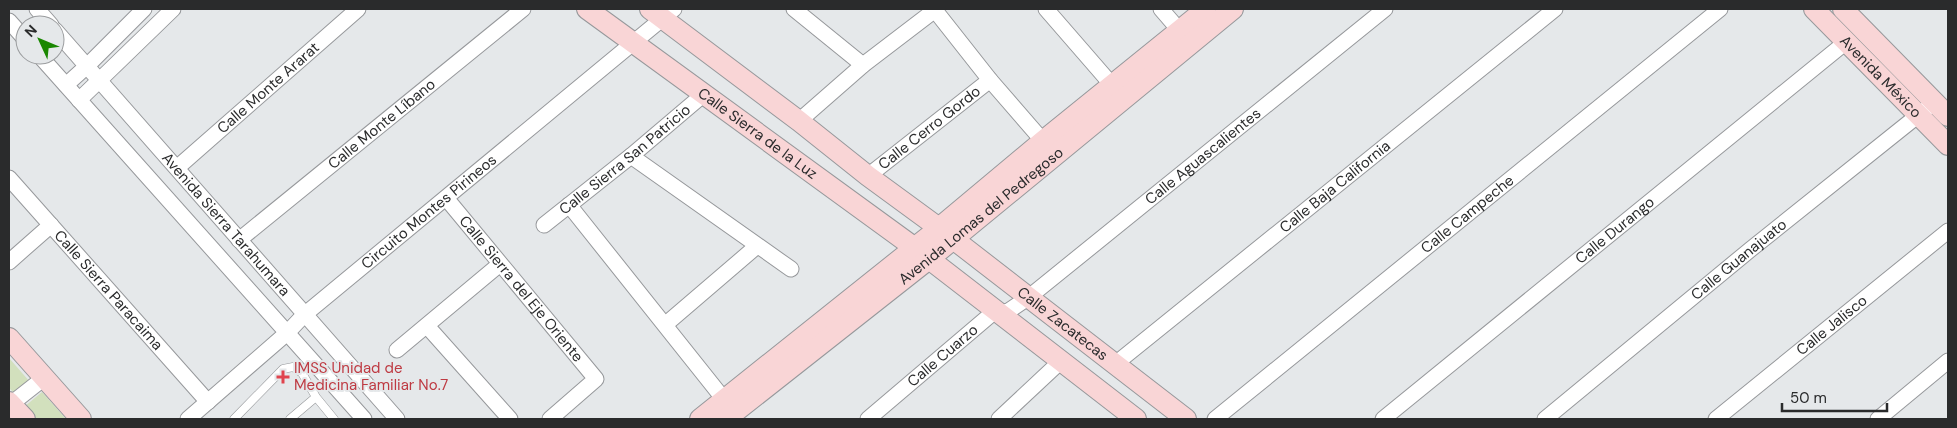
<svg xmlns="http://www.w3.org/2000/svg" width="1957" height="428" font-family="'DM Sans',sans-serif">
<style>
.green{fill:#d2e0bd}
.lines{fill:none;stroke-linecap:round;stroke-linejoin:round}
.lane-casing{stroke:#96989b;stroke-width:9}
.street-casing{stroke:#96989b;stroke-width:17}
.secondary-casing{stroke:#96989b;stroke-width:22}
.lane{stroke:#fff;stroke-width:8}
.street{stroke:#fff;stroke-width:15}
.secondary{stroke:#f9d5d6;stroke-width:20}
.health-dot{fill:#e0444e;stroke:#e5e8ea;stroke-width:2}
.labels{text-anchor:middle;stroke-width:4;stroke-linejoin:round;paint-order:stroke}
.street-label{font-size:15px;fill:#2a2b2c;stroke:#e5e8ea}
.health-label{font-size:15px;fill:#be3a42;stroke:#e5e8ea;text-anchor:start}
</style>
<rect width="100%" height="100%" fill="#e5e8ea"/>
<path class="green" d="M 9,358 L 30,382 L 13,392 L 9,388 Z
M 42,392 L 66,419 L 35,419 L 24,407 Z"/>
<g class="lines">
<g class="lane-casing">
<path id="lane" d="M 234,419 L 283,369 L 293,367 L 302,373 L 316,397 L 334,419
M 290,419 L 316,397"/>
</g>
<g class="street-casing">
<g id="street">
<path d="M 37,9 L 51,25"/>
<path d="M 794,9 L 863,65"/>
<path d="M 934,9 L 990,80 L 1049,148"/>
<path d="M 1046,9 L 1112,85"/>
<path d="M 1161,9 L 1186,38"/>
<path d="M 9,21 L 25,39"/>
<path id="s1" d="M 55,30 L 397,419"/>
<path d="M 39,55 L 364,419"/>
<path d="M 66,85 L 87,66 L 144,9"/>
<path d="M 79,100 L 173,9"/>
<path d="M 799,121 L 863,65 L 935,10"/>
<path d="M 631,156 L 791,269"/>
<path id="s2" d="M 178,167 L 358,9"/>
<path id="s3" d="M 868,176 L 990,80"/>
<path id="s4" d="M 9,178 L 208,402"/>
<path id="s5" d="M 446,198 L 596,379 L 550,419"/>
<path d="M 569,205 L 730,407"/>
<path id="s6" d="M 544,225 L 631,156 L 704,94"/>
<path id="s7" d="M 239,240 L 523,9"/>
<path d="M 9,262 L 51,225"/>
<path d="M 666,324 L 757,246"/>
<path d="M 427,326 L 510,419"/>
<path d="M 397,350 L 500,264"/>
<path id="s8" d="M 1114,365 L 1555,9"/>
<path d="M 11,404 L 44,378"/>
<path id="s9" d="M 188,419 L 287,333 L 304,315 L 674,9"/>
<path id="s10" d="M 868,419 L 995,311 L 1007,312 L 1029,297 L 1385,9"/>
<path d="M 999,419 L 1061,361"/>
<path id="s11" d="M 1215,419 L 1720,9"/>
<path id="s12" d="M 1383,419 L 1846,42"/>
<path id="s13" d="M 1545,419 L 1751,249 L 1926,109"/>
<path id="s14" d="M 1716,419 L 1948,231"/>
<path d="M 1878,419 L 1948,361"/>
</g>
</g>
<g class="secondary-casing">
<g id="secondary">
<path id="s15" d="M 587,9 L 915,248 L 1136,419"/>
<path id="s16" d="M 650,9 L 799,121 L 868,176 L 939,228 L 1186,419"/>
<path id="s17" d="M 1814,9 L 1948,145"/>
<path d="M 1843,9 L 1948,116"/>
<path d="M 9,338 L 81,419"/>
<path d="M 9,402 L 25,419"/>
<path d="M 700,419 L 933,233 L 1043,141 L 1206,9"/>
<path id="s18" d="M 726,419 L 929,259 L 1233,9"/>
</g>
</g>
<use href="#lane" class="lane"/>
<use href="#street" class="street"/>
<use href="#secondary" class="secondary"/>
</g>
<path class="health-dot" d="M280.5 369.5h5v5h5v5h-5v5h-5v-5h-5v-5h5z"/>
<g class="labels">
<g class="street-label">
<text dy="5" stroke="none"><textPath href="#s17" startOffset="95">Avenida México</textPath></text>
<text dy="5" stroke="none"><textPath href="#s2" startOffset="120">Calle Monte Ararat</textPath></text>
<text dy="5" stroke="none"><textPath href="#s7" startOffset="184">Calle Monte Líbano</textPath></text>
<text dy="5" stroke="none"><textPath href="#s3" startOffset="78">Calle Cerro Gordo</textPath></text>
<text dy="5" stroke="none"><textPath href="#s15" startOffset="211">Calle Sierra de la Luz</textPath></text>
<text dy="5" stroke="none"><textPath href="#s10" startOffset="429">Calle Aguascalientes</textPath></text>
<text dy="5" stroke="none"><textPath href="#s6" startOffset="104">Calle Sierra San Patricio</textPath></text>
<text dy="5" stroke="none"><textPath href="#s8" startOffset="284">Calle Baja California</textPath></text>
<text dy="5" stroke="none"><textPath href="#s9" startOffset="318">Circuito Montes Pirineos</textPath></text>
<text dy="5" stroke="none"><textPath href="#s11" startOffset="325">Calle Campeche</textPath></text>
<text dy="5" stroke="none"><textPath href="#s18" startOffset="326">Avenida Lomas del Pedregoso</textPath></text>
<text dy="5" stroke="none"><textPath href="#s1" startOffset="259">Avenida Sierra Tarahumara</textPath></text>
<text dy="5" stroke="none"><textPath href="#s12" startOffset="299">Calle Durango</textPath></text>
<text dy="5" stroke="none"><textPath href="#s13" startOffset="251">Calle Guanajuato</textPath></text>
<text dy="5" stroke="none"><textPath href="#s5" startOffset="118">Calle Sierra del Eje Oriente</textPath></text>
<text dy="5" stroke="none"><textPath href="#s4" startOffset="150">Calle Sierra Paracaima</textPath></text>
<text dy="5" stroke="none"><textPath href="#s16" startOffset="519">Calle Zacatecas</textPath></text>
<text dy="5" stroke="none"><textPath href="#s14" startOffset="149">Calle Jalisco</textPath></text>
<text dy="5" stroke="none"><textPath href="#s10" startOffset="98">Calle Cuarzo</textPath></text>
</g>
<g class="health-label">
<text x="294" y="373">IMSS Unidad de<tspan x="294" dy="17">Medicina Familiar No.7</tspan></text>
</g>
</g>
<rect width="1957" height="428" fill="none" stroke="#2a2b2c" stroke-width="20"/>
<g transform="translate(40 40) rotate(314)"><circle r="24" fill="#e5e8ea" stroke="#9a9c9e"/>
<path d="M0-4L9 19L0 12L-9 19Z" fill="#198700"/>
<text y="-8" font-size="14" font-weight="bold" text-anchor="middle" fill="#2a2b2c">N</text>
</g>
<path d="M1782 403v8h105v-8" fill="none" stroke="#2a2b2c" stroke-width="2.5"/>
<text x="1790" y="403" font-size="15" fill="#2a2b2c" stroke="#e5e8ea" stroke-width="4" paint-order="stroke">50 m</text>
</svg>
